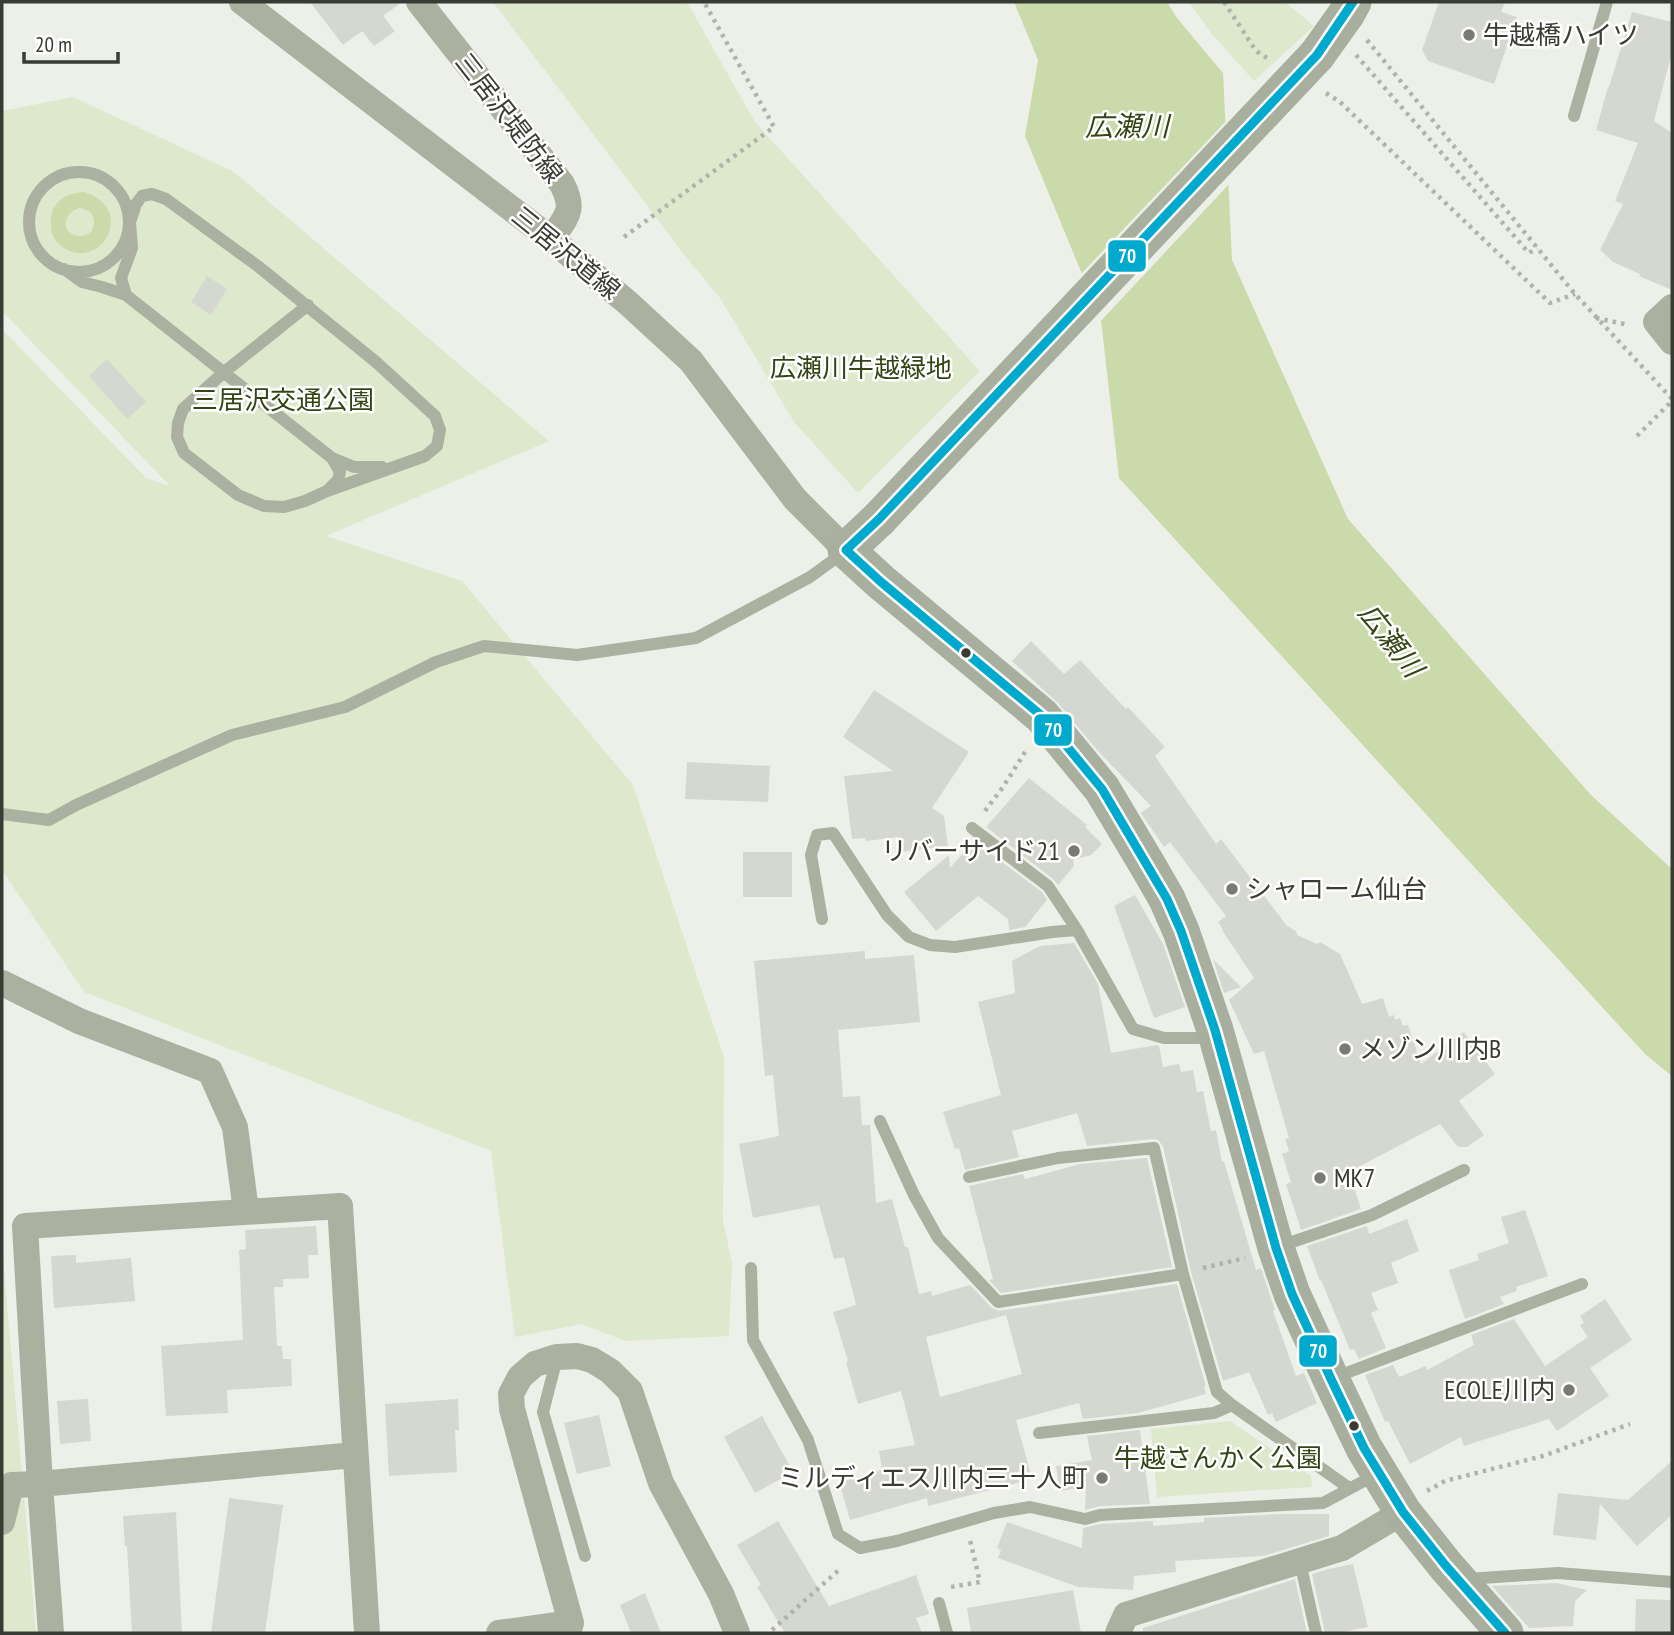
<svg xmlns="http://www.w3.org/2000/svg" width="1674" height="1635" font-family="'PT Sans Narrow','Noto Sans JP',sans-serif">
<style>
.green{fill:#dee8cd}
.water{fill:#cadaaa;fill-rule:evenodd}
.pier{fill:#edf0e8}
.building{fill:#d5d7d1;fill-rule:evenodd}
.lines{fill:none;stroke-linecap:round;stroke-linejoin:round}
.path{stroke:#b0b4a9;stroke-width:4.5;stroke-dasharray:3.5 5;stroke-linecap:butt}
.lane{stroke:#abb0a1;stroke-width:12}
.street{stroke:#abb0a1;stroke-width:26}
.secondary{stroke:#a9af9e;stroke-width:37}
.secondary-bridge{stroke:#a9af9e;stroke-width:37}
.bus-1-casing{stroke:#fff;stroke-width:14}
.bus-1{stroke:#00a9ce;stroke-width:9}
.poi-dot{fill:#787a74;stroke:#fff;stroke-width:2.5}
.bus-dot{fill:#393b35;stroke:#fff;stroke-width:2.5}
.labels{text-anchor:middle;stroke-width:5;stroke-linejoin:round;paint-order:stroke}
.poi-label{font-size:26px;fill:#393b35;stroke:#fff;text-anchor:start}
.street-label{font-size:26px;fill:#393b35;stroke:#fff}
.park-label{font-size:26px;fill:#364415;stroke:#fff}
.water-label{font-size:28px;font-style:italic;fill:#374415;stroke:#fff}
.line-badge{stroke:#fff;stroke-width:2.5}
.badge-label{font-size:19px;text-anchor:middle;font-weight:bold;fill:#fff}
</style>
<rect width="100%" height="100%" fill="#edf0e8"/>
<path class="green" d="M 493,2 L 687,2 L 755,122 L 980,371 L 858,493 L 794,422 L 720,298 L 686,257 Z
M 1189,2 L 1285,2 L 1314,26 L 1254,81 L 1211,33 Z
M 73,97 L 234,172 L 549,441 L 326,536 L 462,581 L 633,785 L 724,1057 L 723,1220 L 732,1264 L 729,1336 L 626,1341 L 581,1324 L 515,1337 L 491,1151 L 84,992 L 2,870 L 2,329 L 146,478 L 170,486 L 2,311 L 2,111 Z
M 2,1247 L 36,1633 L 2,1633 Z
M 1230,1421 L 1311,1476 L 1312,1487 L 1157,1497 L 1151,1429 Z"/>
<path class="water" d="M 1014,2 L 1167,2 L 1177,18 L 1223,73 L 1232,260 L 1348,519 L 1591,795 L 1672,869 L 1672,1076 L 1645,1054 L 1119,478 L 1101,320 L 1025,136 L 1038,60 Z
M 84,192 C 140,210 97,276 60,245 C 55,240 51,234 51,226 C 49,204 64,193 84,192 ZM 79,208 C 93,209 98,220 91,232 C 69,247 53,218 79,208 Z"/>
<path class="pier" d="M 1229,118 L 1232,181 L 1098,324 L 1079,276 Z"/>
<path class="building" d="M 310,2 L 402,2 L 383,16 L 395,31 L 374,46 L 362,31 L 343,45 Z
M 1439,2 L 1505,2 L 1501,12 L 1517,17 L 1494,84 L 1428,61 L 1422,50 Z
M 1632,12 L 1672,22 L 1672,52 L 1654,121 L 1672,133 L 1672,290 L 1639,276 L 1640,274 L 1613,262 L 1600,250 L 1623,204 L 1615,201 L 1638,143 L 1596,130 L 1608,87 L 1609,87 Z
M 207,276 L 227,289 L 211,315 L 191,302 Z
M 107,359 L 146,402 L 127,419 L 89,376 Z
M 1031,641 L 1064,674 L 1080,660 L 1126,709 L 1128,707 L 1165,747 L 1155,756 L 1216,844 L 1221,839 L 1287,926 L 1296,931 L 1297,935 L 1317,944 L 1320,942 L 1340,954 L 1362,1004 L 1383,998 L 1389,1017 L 1394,1015 L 1395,1020 L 1400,1018 L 1403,1026 L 1408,1025 L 1421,1064 L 1464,1032 L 1495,1074 L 1459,1101 L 1484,1135 L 1467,1147 L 1458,1147 L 1440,1124 L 1349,1172 L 1361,1209 L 1301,1230 L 1286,1184 L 1291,1182 L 1282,1154 L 1289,1151 L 1285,1139 L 1289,1138 L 1264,1051 L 1254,1054 L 1229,1000 L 1254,978 L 1222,930 L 1223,929 L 1218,922 L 1226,916 L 1170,842 L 1164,847 L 1142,815 L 1141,813 L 1151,806 L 1097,750 L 1058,703 L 1012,661 Z
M 874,690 L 969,752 L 932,808 L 944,816 L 948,846 L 900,852 L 898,837 L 866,841 L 865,838 L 852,839 L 844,776 L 893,771 L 843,737 Z
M 687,762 L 770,766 L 768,802 L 685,799 Z
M 1029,778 L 1087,825 L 1085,827 L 1102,844 L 1091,855 L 1073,860 L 1074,866 L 1058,885 L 1053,879 L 986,827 Z
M 974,841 L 1042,892 L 1047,900 L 1025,927 L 1009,930 L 1008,919 L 978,896 L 936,931 L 904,892 L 949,855 L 950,868 Z
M 743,852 L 792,852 L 792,897 L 743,897 Z
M 1135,895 L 1163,944 L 1185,1007 L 1154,1018 L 1114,906 Z
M 1074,943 L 1098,984 L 1111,1053 L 1157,1045 L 1159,1046 L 1163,1067 L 1179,1064 L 1181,1072 L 1193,1070 L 1197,1092 L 1203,1091 L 1211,1131 L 1216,1130 L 1222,1162 L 1224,1161 L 1256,1270 L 1261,1268 L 1275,1310 L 1273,1311 L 1296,1376 L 1304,1373 L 1317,1403 L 1276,1422 L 1272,1413 L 1268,1415 L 1249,1372 L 1223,1381 L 1191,1272 L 1163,1146 L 1158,1140 L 1153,1139 L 1087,1146 L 1077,1113 L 1012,1131 L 1019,1157 L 965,1170 L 959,1148 L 955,1149 L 943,1112 L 1001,1095 L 978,1002 L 1015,993 L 1012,961 L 1040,946 Z
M 865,951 L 865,959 L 914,955 L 920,1022 L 838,1030 L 843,1097 L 860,1096 L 862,1125 L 870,1125 L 876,1203 L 892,1199 L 905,1247 L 908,1247 L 919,1294 L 931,1291 L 932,1296 L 970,1285 L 992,1308 L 999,1311 L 1177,1284 L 1206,1387 L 1204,1387 L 1206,1394 L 1138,1413 L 1083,1419 L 1079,1403 L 1016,1420 L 1032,1479 L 928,1506 L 927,1498 L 850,1520 L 839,1482 L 882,1470 L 879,1451 L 915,1445 L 901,1391 L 858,1404 L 846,1362 L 848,1361 L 833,1312 L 856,1305 L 844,1257 L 834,1259 L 819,1205 L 753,1218 L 739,1144 L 779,1136 L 773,1075 L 765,1076 L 754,961 ZM 1006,1315 L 1022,1374 L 940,1397 L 926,1337 Z
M 1213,959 L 1241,987 L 1224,993 Z
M 1147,1158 L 1172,1267 L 1001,1293 L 989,1280 L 993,1279 L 969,1186 L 1023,1174 L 1025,1179 L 1080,1164 Z
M 1525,1210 L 1548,1276 L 1516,1287 L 1517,1291 L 1500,1297 L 1504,1304 L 1465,1319 L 1449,1270 L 1479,1260 L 1477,1254 L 1509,1243 L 1501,1217 Z
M 1407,1219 L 1419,1251 L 1391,1263 L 1398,1283 L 1371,1293 L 1378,1310 L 1371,1313 L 1386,1348 L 1359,1359 L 1354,1349 L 1350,1350 L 1321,1280 L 1320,1281 L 1307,1246 L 1367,1226 L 1369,1234 Z
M 316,1226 L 318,1255 L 308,1255 L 309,1278 L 283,1279 L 283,1287 L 274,1287 L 277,1346 L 282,1346 L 283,1359 L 291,1359 L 292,1386 L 227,1390 L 228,1413 L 166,1416 L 161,1346 L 243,1340 L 239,1250 L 246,1249 L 245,1230 Z
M 76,1255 L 76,1263 L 131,1258 L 135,1301 L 54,1308 L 51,1256 Z
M 1605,1299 L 1632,1340 L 1590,1368 L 1609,1396 L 1557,1431 L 1549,1419 L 1464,1446 L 1461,1437 L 1410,1464 L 1388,1421 L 1385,1422 L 1365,1375 L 1393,1365 L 1399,1377 L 1426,1366 L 1427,1370 L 1474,1345 L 1471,1335 L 1514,1319 L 1545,1366 L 1588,1337 L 1580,1325 L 1584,1323 L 1580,1316 Z
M 88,1399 L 91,1441 L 60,1444 L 57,1401 Z
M 458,1399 L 459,1430 L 455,1430 L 457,1472 L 389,1476 L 385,1404 Z
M 599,1415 L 611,1466 L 577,1474 L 564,1423 Z
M 762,1416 L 793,1472 L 755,1493 L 724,1437 Z
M 1140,1430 L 1150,1504 L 1100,1506 L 1085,1510 L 1086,1487 L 1060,1491 L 1056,1466 L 1092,1460 L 1087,1436 Z
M 1672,1461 L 1672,1515 L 1637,1546 L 1600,1504 L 1596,1540 L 1553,1535 L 1558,1493 L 1628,1500 Z
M 229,1498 L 283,1505 L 265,1633 L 211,1633 Z
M 176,1512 L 182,1633 L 132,1633 L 127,1546 L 125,1546 L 123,1516 Z
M 1281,1514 L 1329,1514 L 1329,1536 L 1263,1556 L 1175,1561 L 1176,1572 L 1134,1576 L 1133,1590 L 1078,1587 L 998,1558 L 1001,1550 L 997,1548 L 1007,1522 L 1082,1548 L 1083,1528 L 1101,1524 L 1153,1521 L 1153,1526 L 1204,1522 L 1204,1518 Z
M 778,1521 L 829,1606 L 916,1575 L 929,1614 L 916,1618 L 922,1633 L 785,1633 L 757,1587 L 761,1585 L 737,1545 Z
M 1353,1564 L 1368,1627 L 1337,1633 L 1325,1633 L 1312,1574 L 1329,1569 Z
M 1295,1579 L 1307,1633 L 1143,1633 L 1143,1628 Z
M 1557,1583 L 1587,1590 L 1575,1601 L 1573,1626 L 1529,1628 L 1492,1586 Z
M 1073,1590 L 1081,1633 L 971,1633 L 967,1608 Z
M 645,1593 L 661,1633 L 631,1633 L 620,1605 Z
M 1636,1599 L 1672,1600 L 1672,1633 L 1635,1633 Z"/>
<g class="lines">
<path class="path" d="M 1224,2 L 1256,51 L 1267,58
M 1367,40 L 1575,294 L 1672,399
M 1356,55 L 1529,253 L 1537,248
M 1326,93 L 1340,102 L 1550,303 L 1575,294
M 624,237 L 774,127 L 704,2
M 1596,318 L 1629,325
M 1637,436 L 1672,401
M 985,811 L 1003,787 L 1027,749
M 1203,1268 L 1245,1258
M 1427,1491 L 1445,1481 L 1543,1456 L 1630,1424
M 951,1587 L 980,1582 L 970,1540
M 772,1630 L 840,1569"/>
<path class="lane" d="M 1574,116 L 1607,2
M29 222a50 50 0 1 1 100 0a50 50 0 1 1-100 0Z
M 64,269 L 82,282 L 102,287 L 126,295 L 332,458 L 354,467 L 382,467
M 126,295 L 121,278 L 132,248 L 130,222 L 136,204 L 142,196 L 152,194 L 166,199 L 259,267 L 376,362 L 435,416 L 440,430 L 437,446 L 425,456 L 327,491
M 308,305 L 223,373 L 183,409 L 178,423 L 177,437 L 184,453 L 238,495 L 264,506 L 284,507 L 305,501 L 327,491 L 338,480 L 340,472 L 332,458
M 2,814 L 49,820 L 76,805 L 232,735 L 345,707 L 436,662 L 484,646 L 577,655 L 696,638 L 810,577 L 843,553
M 972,828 L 1048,886 L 1077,930
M 822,919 L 811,855 L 817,835 L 833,833 L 887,915 L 909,937 L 930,945 L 955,947 L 1052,932 L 1077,930 L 1133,1029 L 1164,1038 L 1202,1038 L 1213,1031
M 880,1121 L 914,1195 L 938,1238 L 998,1302 L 1183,1274
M 969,1177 L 1058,1158 L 1154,1148 L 1183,1274 L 1217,1392 L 1232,1405 L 1349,1488
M 1280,1246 L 1372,1215 L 1464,1170
M 751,1268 L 753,1340 L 808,1440 L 838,1534 L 860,1548 L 897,1541 L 994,1513 L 1030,1507 L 1085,1519 L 1100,1515 L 1323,1503 L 1377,1474
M 557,1358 L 543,1412 L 585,1556
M 1333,1378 L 1582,1284
M 1039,1433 L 1214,1413 L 1232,1405
M 1300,1562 L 1316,1633
M 1467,1579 L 1558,1573 L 1672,1582
M 939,1603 L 947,1633"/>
<path class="street" d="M 242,2 L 551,239 L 628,303 L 691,361 L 795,499 L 846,550
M 419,2 L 562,184 C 576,211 566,217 551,239
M 1672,307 L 1656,322 L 1672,342
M 2,983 L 79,1021 L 210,1071 L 235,1127 L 246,1211
M 2,1522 L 11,1485 L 40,1484 L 355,1455
M 51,1633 L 40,1484 L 25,1226 L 340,1206 L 367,1633
M 499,1633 L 571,1623
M 568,1633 L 571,1623 L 512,1409 L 511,1394 L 520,1377 L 535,1364 L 557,1357 L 577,1356 L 592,1360 L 610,1371 L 630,1391 L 661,1483 L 721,1594 L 737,1633
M 1118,1633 L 1126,1615 L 1342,1548 L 1403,1512"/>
<path class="secondary" d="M 1317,55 L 1347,13 L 1353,2
M 879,519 L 846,550 L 881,582 L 1042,716 L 1102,789 L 1148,866 L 1167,899 L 1181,931 L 1215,1030 L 1276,1248 L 1292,1294 L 1331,1379 L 1364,1448 L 1403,1512 L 1446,1566 L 1505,1633"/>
<path class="secondary-bridge" d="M 879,519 L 1317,55"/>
<g class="bus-1-casing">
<path id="bus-1" d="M 1353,2 L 1317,55 L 879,519 L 846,550 L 881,582 L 1042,716 L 1102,789 L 1167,899 L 1181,931 L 1215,1030 L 1276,1248 L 1292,1294 L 1331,1379 L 1364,1448 L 1403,1512 L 1446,1566 L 1505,1633"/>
</g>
<use href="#bus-1" class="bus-1"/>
</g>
<g class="poi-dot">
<circle cx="1469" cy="35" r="7"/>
<circle cx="1074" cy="851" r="7"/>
<circle cx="1232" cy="889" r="7"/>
<circle cx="1345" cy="1049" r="7"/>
<circle cx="1320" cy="1178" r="7"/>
<circle cx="1569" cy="1390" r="7"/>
<circle cx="1102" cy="1478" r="7"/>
</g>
<g class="bus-dot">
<circle cx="966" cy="653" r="6"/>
<circle cx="1354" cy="1426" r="6"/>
</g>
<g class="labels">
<g class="poi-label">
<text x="1483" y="44">牛越橋ハイツ</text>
<text x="1060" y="860" text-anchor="end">リバーサイド21</text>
<text x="1246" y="898">シャローム仙台</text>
<text x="1359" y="1058">メゾン川内B</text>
<text x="1334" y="1187">MK7</text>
<text x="1555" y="1399" text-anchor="end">ECOLE川内</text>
<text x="1088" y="1487" text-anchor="end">ミルディエス川内三十人町</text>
</g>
<g class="street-label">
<text transform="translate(509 118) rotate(52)" y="9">三居沢堤防線</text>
<text transform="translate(566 253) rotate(39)" y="9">三居沢道線</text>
</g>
<g class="park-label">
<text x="861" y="377">広瀬川牛越緑地</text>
<text x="283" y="409">三居沢交通公園</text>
<text x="1218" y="1467">牛越さんかく公園</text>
</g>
<g class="water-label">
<text x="1127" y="136">広瀬川</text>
<text transform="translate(1391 640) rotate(52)" y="10">広瀬川</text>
</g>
</g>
<g class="line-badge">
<rect x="1107" y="239" width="40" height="34" rx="7" fill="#00a9ce"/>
<rect x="1033" y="713" width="40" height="34" rx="7" fill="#00a9ce"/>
<rect x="1298" y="1334" width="40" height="34" rx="7" fill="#00a9ce"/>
</g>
<g class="badge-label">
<text x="1127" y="263">70</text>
<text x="1053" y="737">70</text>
<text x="1318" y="1358">70</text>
</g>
<rect width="1674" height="1635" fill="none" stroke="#393b35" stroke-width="7"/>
<path d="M24 52v10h94v-10" fill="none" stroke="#393b35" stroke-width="3.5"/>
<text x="35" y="52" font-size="21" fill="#393b35" stroke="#ffffff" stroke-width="5" paint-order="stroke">20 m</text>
</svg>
